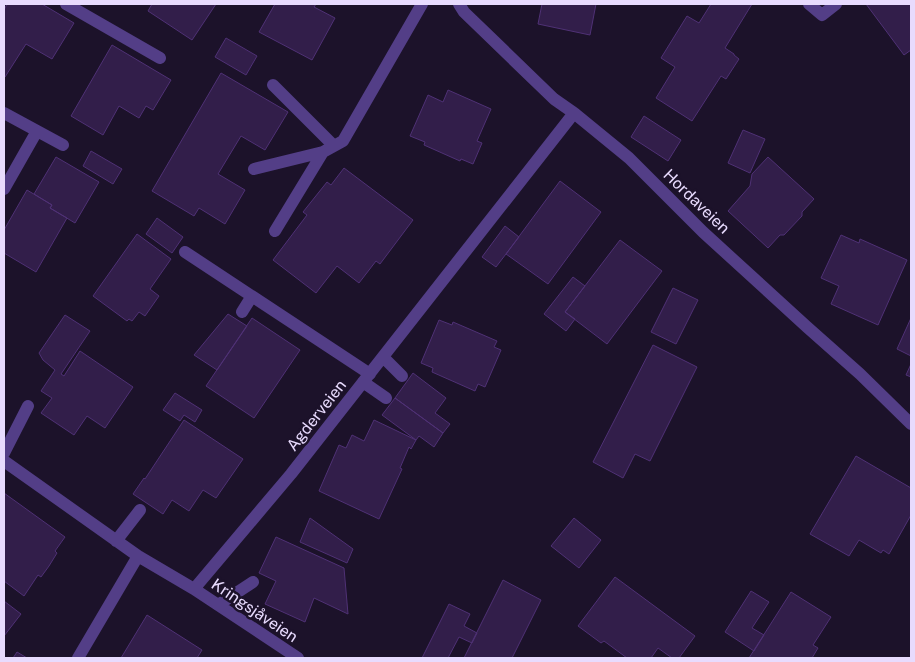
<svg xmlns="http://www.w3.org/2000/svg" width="915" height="662" font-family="'Public Sans',sans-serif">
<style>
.building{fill:#321e4a;stroke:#4f3175}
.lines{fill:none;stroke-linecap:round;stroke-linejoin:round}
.minor{stroke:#533e87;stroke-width:12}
.labels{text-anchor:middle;stroke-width:5;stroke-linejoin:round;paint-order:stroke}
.street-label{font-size:16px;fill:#e8dbfe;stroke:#1c122a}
</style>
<rect width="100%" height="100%" fill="#1c122a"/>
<path class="building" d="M 7,4 L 42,4 L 74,23 L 52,59 L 26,44 L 5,77 L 4,76 L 4,10 Z
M 152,4 L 216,4 L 192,40 L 148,11 Z
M 275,4 L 316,4 L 314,7 L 335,18 L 312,60 L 259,32 Z
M 542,4 L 596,4 L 590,35 L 538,24 Z
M 711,4 L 752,4 L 725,48 L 734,54 L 734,55 L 739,59 L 726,79 L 721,76 L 692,121 L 656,98 L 675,67 L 661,58 L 687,16 L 699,23 Z
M 866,4 L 911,4 L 911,50 L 904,55 Z
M 226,38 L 257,56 L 246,75 L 215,57 Z
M 112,45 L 171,80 L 153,110 L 146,106 L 139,118 L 119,106 L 103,135 L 71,116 Z
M 221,73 L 288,112 L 265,150 L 241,136 L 218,174 L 245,190 L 225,224 L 199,208 L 194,216 L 152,191 Z
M 448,90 L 491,109 L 477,141 L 482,143 L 473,164 L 461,159 L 460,161 L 424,145 L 425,142 L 410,136 L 428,95 L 443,102 Z
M 644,116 L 681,140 L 668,161 L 631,137 Z
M 743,130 L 765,139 L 750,173 L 728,163 Z
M 91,151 L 122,169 L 113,184 L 83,166 Z
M 56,157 L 99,182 L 75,223 L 50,208 L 52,205 L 34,194 Z
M 768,157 L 814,199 L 802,212 L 802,216 L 784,235 L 780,235 L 768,248 L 728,211 L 750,186 L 752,174 Z
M 344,168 L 413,220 L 380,264 L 376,261 L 359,283 L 337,266 L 316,293 L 273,260 L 307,215 L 303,212 L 327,182 L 331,185 Z
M 560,181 L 601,212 L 548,284 L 506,254 Z
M 27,190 L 52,205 L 50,208 L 67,218 L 36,272 L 4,253 L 4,230 Z
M 157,218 L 183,237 L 172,253 L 146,234 Z
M 505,226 L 519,237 L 496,267 L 482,257 Z
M 137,234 L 171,259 L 150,289 L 159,296 L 145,316 L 139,312 L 132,321 L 129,319 L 127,321 L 93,296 Z
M 841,235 L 859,243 L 860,239 L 907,260 L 878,325 L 831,304 L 839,286 L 821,278 Z
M 620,240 L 662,271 L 607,344 L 565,312 Z
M 573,277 L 585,286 L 565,312 L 575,319 L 566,331 L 544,314 Z
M 673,288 L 698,300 L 676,344 L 651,332 Z
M 228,314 L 247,326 L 217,370 L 194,355 Z
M 65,315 L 90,331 L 61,374 L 64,376 L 80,351 L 133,387 L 105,428 L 87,416 L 74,435 L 41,413 L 52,398 L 41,391 L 55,370 L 43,360 L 39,353 Z
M 252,318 L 300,350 L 254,418 L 206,386 Z
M 911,318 L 911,356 L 897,349 Z
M 439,320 L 452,325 L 453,322 L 497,341 L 494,347 L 501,350 L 485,387 L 478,384 L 475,391 L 432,372 L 433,368 L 421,363 Z
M 653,345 L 697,367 L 650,461 L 635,454 L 623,478 L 593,462 Z
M 911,364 L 911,377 L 906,375 Z
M 413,373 L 446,398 L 435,413 L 450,424 L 443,433 L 395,398 Z
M 175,393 L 202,410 L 195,422 L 184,415 L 180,421 L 163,410 Z
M 395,398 L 443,433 L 434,447 L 419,436 L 416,440 L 382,415 Z
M 184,420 L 243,459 L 216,498 L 203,490 L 189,511 L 172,500 L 163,514 L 133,494 L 144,478 L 145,479 Z
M 374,420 L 416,440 L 411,449 L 409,447 L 400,468 L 402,469 L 379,519 L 319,491 L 339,445 L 346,448 L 352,435 L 364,441 Z
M 856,456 L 911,488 L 911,515 L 889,554 L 883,550 L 881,553 L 859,540 L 849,556 L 810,534 Z
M 4,493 L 65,537 L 55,551 L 57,553 L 49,566 L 41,577 L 38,575 L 24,596 L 4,581 Z
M 310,518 L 353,549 L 347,563 L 300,542 Z
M 574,518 L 601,540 L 579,568 L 551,546 Z
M 276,537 L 344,568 L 348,614 L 314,598 L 305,622 L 265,604 L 276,581 L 259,573 Z
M 615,577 L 695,636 L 679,658 L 672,658 L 658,648 L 651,658 L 627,658 L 604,641 L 601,643 L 578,626 Z
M 503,580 L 541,600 L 512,658 L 464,658 Z
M 751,591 L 769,602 L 752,628 L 764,635 L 754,651 L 725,632 Z
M 791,592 L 831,617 L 813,645 L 818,648 L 812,658 L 749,658 Z
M 4,601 L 21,614 L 4,636 Z
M 449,604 L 470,614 L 464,626 L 477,633 L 472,643 L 459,637 L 448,658 L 422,658 Z
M 147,615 L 202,650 L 197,658 L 121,658 Z
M 17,652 L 27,658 L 13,658 Z"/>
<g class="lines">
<path class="minor" d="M 66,4 L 160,58
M 459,4 L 464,12 L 554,99 L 574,113 L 629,158 L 703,232 L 807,327 L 860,374 L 911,424
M 809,4 L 822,15 L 836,4
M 273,85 L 334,146
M 4,113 L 63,145
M 254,169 L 323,152 L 343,141 L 422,4
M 4,189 L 37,131
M 275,231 L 323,152
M 185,252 L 370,374
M 242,312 L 252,296
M 383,357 L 402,376
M 363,382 L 386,398
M 4,453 L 28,406
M 4,461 L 138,556
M 116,541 L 140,510
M 194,589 L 298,658
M 218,605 L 253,582
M 78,658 L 138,556 L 194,589 L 291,474 L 574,113"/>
</g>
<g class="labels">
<g class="street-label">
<text transform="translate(697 201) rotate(44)" y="6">Hordaveien</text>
<text transform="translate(316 415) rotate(-52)" y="6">Agderveien</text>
<text transform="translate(255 610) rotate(34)" y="6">Kringsjåveien</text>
</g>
</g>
<rect width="915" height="662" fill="none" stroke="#e8dbfe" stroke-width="10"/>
</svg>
